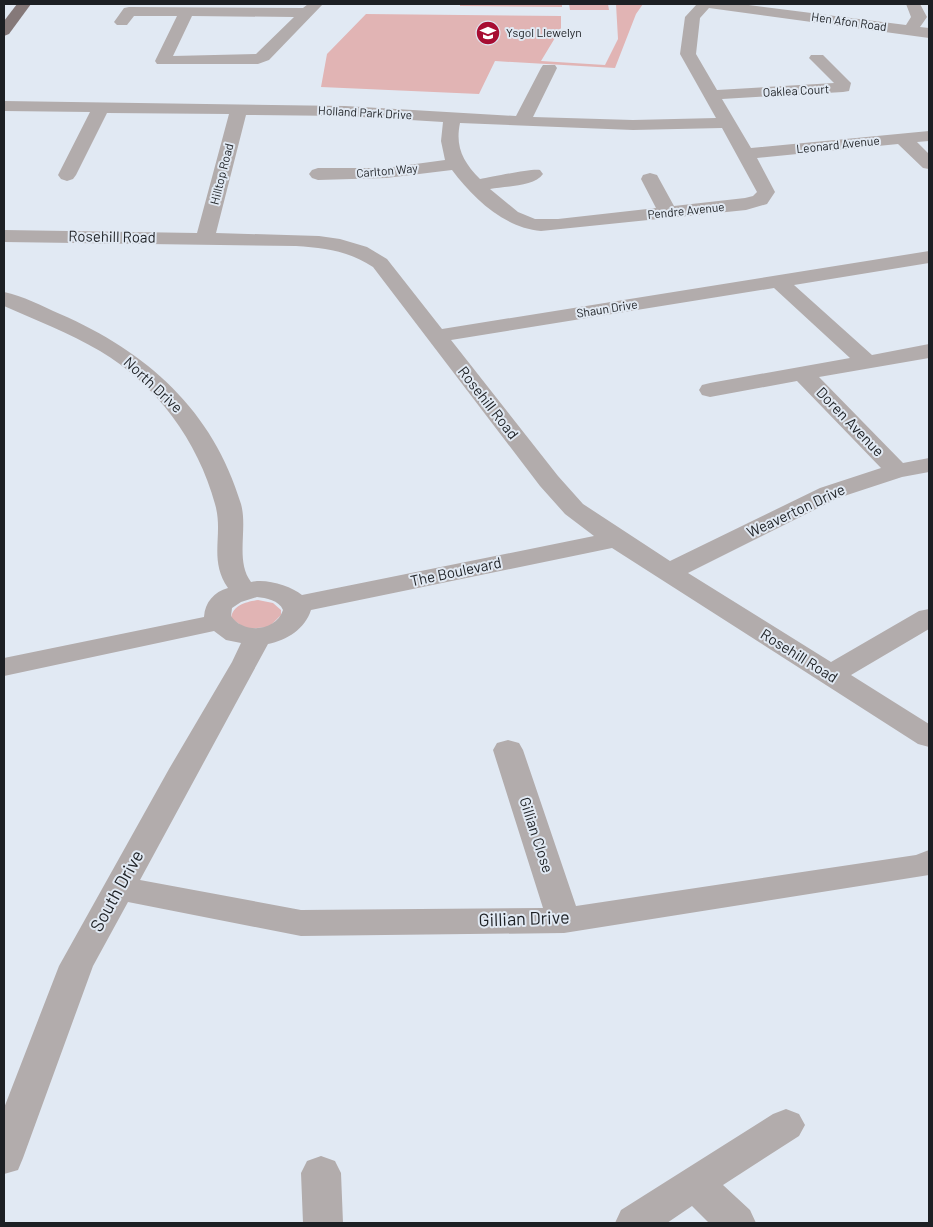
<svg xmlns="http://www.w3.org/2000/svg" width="933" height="1227" font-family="Barlow,sans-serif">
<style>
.green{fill:#e1b4b4}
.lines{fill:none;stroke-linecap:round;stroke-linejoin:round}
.minor{fill:#b2acac;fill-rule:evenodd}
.major{fill:#857979;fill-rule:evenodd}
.labels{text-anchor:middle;stroke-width:4;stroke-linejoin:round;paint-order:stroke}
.far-street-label{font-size:12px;fill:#1d2024;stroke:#e1e9f3}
.far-poi-label{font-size:12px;fill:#1d2024;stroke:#e1e9f3;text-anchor:start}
.street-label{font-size:15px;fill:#1d2024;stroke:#e1e9f3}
.near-street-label{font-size:18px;fill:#1d2024;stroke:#e1e9f3}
</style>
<rect width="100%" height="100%" fill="#e1e9f3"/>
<path class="green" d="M 460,4 L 562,4 L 562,7 L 460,6 Z
M 569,4 L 608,4 L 609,10 L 570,10 Z
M 616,4 L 643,4 L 636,14 L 615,68 L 495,61 L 479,94 L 321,87 L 327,54 L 366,14 L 561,16 L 561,28 L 541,61 L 605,65 L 618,39 Z
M 258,600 L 273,603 L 281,610 L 281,615 L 269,627 L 246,629 L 231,618 C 233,605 246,602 258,600 Z"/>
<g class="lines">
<path class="minor" d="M 308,4 L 323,4 L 269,60 L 258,64 L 157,64 L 155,61 L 177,16 L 134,16 L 127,25 L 117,25 L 114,22 L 124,8 L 129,7 L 303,8 ZM 192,16 L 294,17 L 256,54 L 173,56 Z
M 697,4 L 741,4 L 906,25 L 911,17 L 906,4 L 920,4 L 927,17 L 920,27 L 929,28 L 929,38 L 709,8 L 700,18 L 696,54 L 717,90 L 834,83 L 809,58 L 811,55 L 823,55 L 851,83 L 849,91 L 843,92 L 722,99 L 751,148 L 929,131 L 929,141 L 917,142 L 929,154 L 929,169 L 923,168 L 898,144 L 757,158 L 775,192 L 767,204 L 746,210 L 541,231 C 504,228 473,198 452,170 L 386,178 L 318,180 L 312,178 L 309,174 L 312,170 L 318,168 L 386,168 L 445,160 L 441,141 L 443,122 L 345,116 L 246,115 L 216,233 L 319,236 L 340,239 L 367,247 L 387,259 L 442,329 L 929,251 L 929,263 L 794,285 L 872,355 L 929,344 L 929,358 L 819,377 L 903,463 L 929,458 L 929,472 L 902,477 L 838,498 L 688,573 L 831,662 L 919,611 L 929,609 L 929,629 L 851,675 L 929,724 L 929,747 L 918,744 L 612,548 L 311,610 C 305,629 287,640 268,644 L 140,880 L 301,910 L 543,908 L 493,750 L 497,743 L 508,740 L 519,743 L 523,750 L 576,906 L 916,855 L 929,850 L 929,875 L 564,933 L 301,936 L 128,902 L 93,966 L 23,1158 L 18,1170 L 4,1174 L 4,1108 L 59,966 L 169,769 L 232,662 L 241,643 L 226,640 L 214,631 L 4,676 L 4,658 L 204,617 C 205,602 214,592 228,588 C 208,559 224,535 215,504 C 198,441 156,384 100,351 C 69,333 36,320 4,306 L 4,292 C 23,296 42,306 60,314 C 147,352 213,410 241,504 C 248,529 235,561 251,582 C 266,578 291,586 302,595 L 594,536 L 565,514 L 540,486 L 373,267 C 349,251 325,248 296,246 L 4,242 L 4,230 L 197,233 L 229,114 L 107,113 L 76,175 L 73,179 L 67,181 L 61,179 L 58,175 L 90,112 L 4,111 L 4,101 L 345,106 L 516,116 L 541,68 L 543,65 L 555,65 L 557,68 L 533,117 L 633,120 L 716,118 L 680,54 L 685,17 ZM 460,123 L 633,130 L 722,128 L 757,192 L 753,196 L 745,198 L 674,206 L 657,175 L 650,173 L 643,175 L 641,179 L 656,208 L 558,219 L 535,219 L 518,212 L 490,189 C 505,186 534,187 543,174 L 540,170 C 532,168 492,177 480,179 C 463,162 455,147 460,123 ZM 774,288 L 850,358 L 710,383 L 702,385 L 699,390 L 702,395 L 710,397 L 797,381 L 881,468 L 820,488 L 670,561 L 583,504 L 558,476 L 451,340 ZM 257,597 C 266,598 279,600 283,610 C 276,632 243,634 231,616 L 232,608 L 241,602 Z
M 786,1109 L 799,1114 L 805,1125 L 799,1136 L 723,1185 L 750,1210 L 756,1223 L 709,1223 L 692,1206 L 667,1223 L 615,1223 L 621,1210 L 773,1114 Z
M 321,1156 L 335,1161 L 341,1173 L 343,1223 L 303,1223 L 301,1173 L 307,1161 Z"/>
<path class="major" d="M 17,4 L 31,4 L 9,34 L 4,36 L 4,21 Z"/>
</g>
<defs>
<g id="school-disc" transform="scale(1.25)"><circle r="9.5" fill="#a70d32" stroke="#e1e9f3"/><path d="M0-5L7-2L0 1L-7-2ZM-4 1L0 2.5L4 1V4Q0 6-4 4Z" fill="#fff"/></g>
</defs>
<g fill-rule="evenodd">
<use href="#school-disc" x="488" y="33"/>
</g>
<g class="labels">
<g class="far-street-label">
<text transform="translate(849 22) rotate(8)" y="4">Hen Afon Road</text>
<text transform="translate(796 91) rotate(-3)" y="4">Oaklea Court</text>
<text transform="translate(365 113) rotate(3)" y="4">Holland Park Drive</text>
<text transform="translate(838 145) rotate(-6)" y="4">Leonard Avenue</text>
<text transform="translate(387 171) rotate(-5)" y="4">Carlton Way</text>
<text transform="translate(222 174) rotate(-76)" y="4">Hilltop Road</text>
<text transform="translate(686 211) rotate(-6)" y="4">Pendre Avenue</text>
<text transform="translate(607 309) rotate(-9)" y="4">Shaun Drive</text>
</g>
<g class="far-poi-label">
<text x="506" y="37">Ysgol Llewelyn</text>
</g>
<g class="street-label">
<text transform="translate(112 237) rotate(1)" y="5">Rosehill Road</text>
<text transform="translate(153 385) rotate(43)" y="5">North Drive</text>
<text transform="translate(488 403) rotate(52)" y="5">Rosehill Road</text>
<text transform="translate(850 422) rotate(46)" y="5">Doren Avenue</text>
<text transform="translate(796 511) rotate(-25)" y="5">Weaverton Drive</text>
<text transform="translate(456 572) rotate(-12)" y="5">The Boulevard</text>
<text transform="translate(799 656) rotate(32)" y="5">Rosehill Road</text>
<text transform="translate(536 835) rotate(72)" y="5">Gillian Close</text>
</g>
<g class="near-street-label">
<text transform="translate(117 891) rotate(-61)" y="6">South Drive</text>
<text transform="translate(524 919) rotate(-2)" y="6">Gillian Drive</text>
</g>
</g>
<rect width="933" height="1227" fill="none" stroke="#1d2024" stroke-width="10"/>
</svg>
